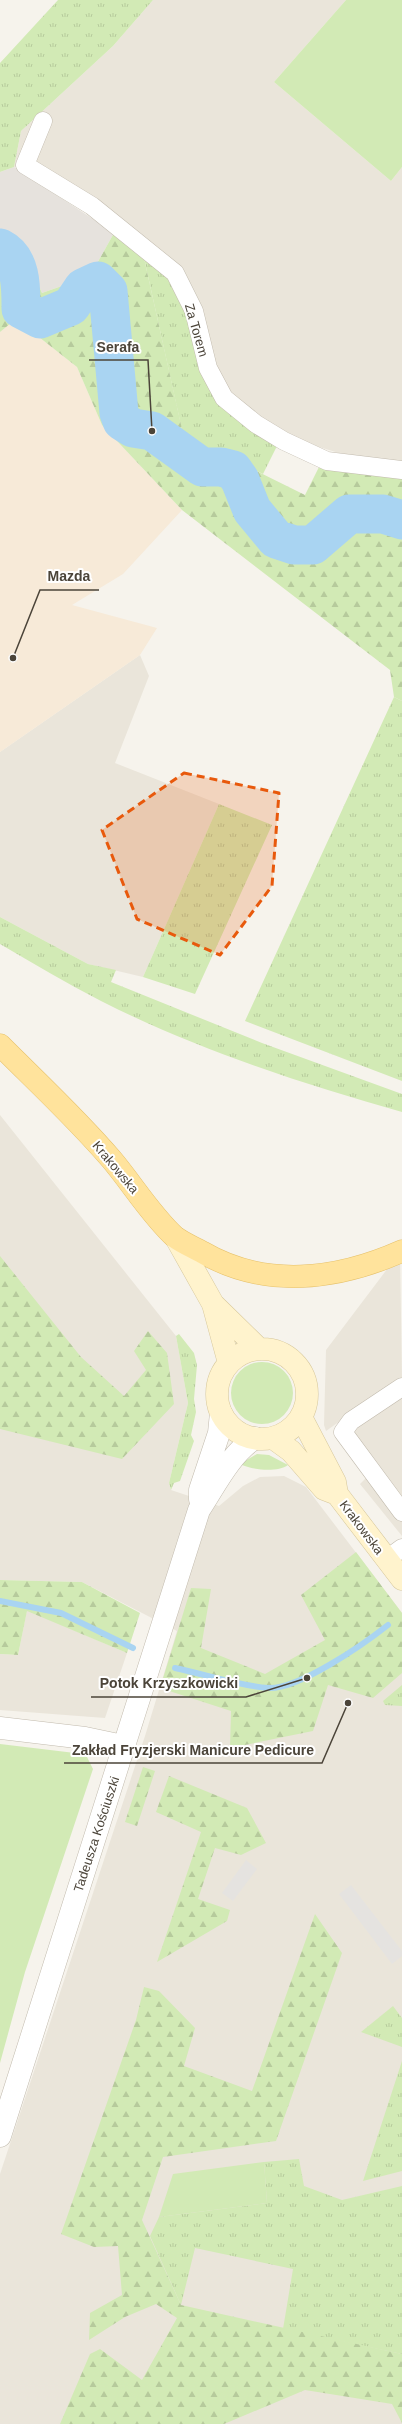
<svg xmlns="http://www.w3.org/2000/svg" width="402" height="2424" font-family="Helvetica,sans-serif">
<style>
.residential{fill:#eae5da}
.commercial{fill:#f7ead8}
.industrial{fill:#e6e2dd}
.grass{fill:url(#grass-tufts)}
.forest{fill:url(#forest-firs)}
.green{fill:#d2eab5}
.parking{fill:#e5e3e0}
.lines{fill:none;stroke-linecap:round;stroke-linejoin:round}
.stream{stroke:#a9d4f2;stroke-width:6}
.river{stroke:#a9d4f2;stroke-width:39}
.minor-casing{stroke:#c2bbae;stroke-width:19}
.tertiary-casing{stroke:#c2bbae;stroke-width:23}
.secondary-casing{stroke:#d6c79b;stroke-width:23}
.primary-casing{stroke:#e6c16a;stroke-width:23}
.minor{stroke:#fff;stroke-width:18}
.tertiary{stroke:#fff;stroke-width:22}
.secondary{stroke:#fff3cd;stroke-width:22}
.primary{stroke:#ffe39c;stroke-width:22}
.marked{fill:#e8590c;fill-opacity:0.2;stroke:#e8590c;stroke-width:3;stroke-dasharray:8 5;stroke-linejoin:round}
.labels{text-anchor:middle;stroke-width:4;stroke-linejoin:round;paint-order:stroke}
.street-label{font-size:13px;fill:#4b4439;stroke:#fff}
.leader{fill:none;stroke:#4b4439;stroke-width:1.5}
.callout-dot{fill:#4b4439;stroke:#fff;stroke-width:1.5}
.callout-label{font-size:14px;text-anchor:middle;font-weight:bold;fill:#4b4439;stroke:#fff;stroke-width:4;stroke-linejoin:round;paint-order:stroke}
</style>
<defs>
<pattern id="grass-tufts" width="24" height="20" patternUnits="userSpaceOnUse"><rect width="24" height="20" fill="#d2eab5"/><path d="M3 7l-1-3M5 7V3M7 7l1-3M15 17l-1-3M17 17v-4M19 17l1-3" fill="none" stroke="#b6ca9c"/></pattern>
<pattern id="forest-firs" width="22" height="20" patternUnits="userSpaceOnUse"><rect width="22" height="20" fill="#d2eab5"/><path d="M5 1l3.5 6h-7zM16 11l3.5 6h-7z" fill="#b6ca9c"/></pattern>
</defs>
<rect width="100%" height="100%" fill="#f6f3ec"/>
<path class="residential" d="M 153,0 L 346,0 L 274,82 L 391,181 L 402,167 L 402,462 L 339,453 L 306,443 L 251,411 L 224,385 L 186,279 L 36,164 L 14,167 L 21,131 L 113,46 Z
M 140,655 L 149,676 L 115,763 L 219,804 L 143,977 L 88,964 L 0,917 L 0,752 Z
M 0,1115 L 176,1336 L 188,1403 L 169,1483 L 171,1490 L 219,1506 L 243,1486 L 260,1477 L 284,1476 L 306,1487 L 402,1613 L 402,2424 L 0,2424 L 0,2174 L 145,1736 L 177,1631 L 82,1582 L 0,1580 Z
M 400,1252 L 402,1377 L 326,1431 L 324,1425 L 326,1350 Z
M 402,1394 L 402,1536 L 360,1484 L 369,1475 L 346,1438 L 356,1424 Z
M 27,1610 L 127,1653 L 105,1718 L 0,1710 L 0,1654 L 18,1655 Z"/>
<path class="commercial" d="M 16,319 L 77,367 L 102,425 L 182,510 L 123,574 L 72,605 L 157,628 L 140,655 L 0,752 L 0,332 Z"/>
<path class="industrial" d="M 14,167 L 114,233 L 90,276 L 42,293 L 23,250 L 0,237 L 0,172 Z"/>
<path class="grass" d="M 58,0 L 153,0 L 113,46 L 21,131 L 14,167 L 0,172 L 0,63 Z
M 144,258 L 168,276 L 186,313 L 205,379 L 279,442 L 263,474 L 228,457 L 206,458 L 182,430 Z
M 394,697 L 402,701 L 402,1081 L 245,1021 Z
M 219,804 L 272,825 L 195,994 L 143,977 Z
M 0,917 L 88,964 L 116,970 L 111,982 L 262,1043 L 402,1094 L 402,1112 C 300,1083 196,1049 101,1001 C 66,983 33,963 0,944 Z
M 179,1334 L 194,1353 L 197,1365 L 194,1399 L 196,1412 L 191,1435 L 194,1441 L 180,1481 L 174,1483 L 171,1490 L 169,1483 L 188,1403 L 176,1336 Z
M 402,1685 L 402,1706 L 385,1705 L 383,1701 Z
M 393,2006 L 402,2018 L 402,2047 L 361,2032 Z
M 402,2061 L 402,2171 L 363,2181 Z
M 299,2159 L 304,2186 L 342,2200 L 402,2186 L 402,2354 L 283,2329 L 293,2269 L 195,2248 L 181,2305 L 150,2236 L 159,2217 L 267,2203 L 264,2162 Z"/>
<path class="forest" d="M 114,233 L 144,258 L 182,429 L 206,458 L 228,457 L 305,495 L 321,463 L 402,476 L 402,701 L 394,697 L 390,670 L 182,510 L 102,425 L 77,367 L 16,319 L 0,332 L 0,237 L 23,250 L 42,293 L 90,276 Z
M 0,1256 L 81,1357 L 124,1396 L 146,1370 L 134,1351 L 148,1331 L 167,1353 L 174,1404 L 122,1459 L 0,1429 Z
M 356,1552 L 402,1613 L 402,1673 L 373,1698 L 328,1685 L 313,1731 L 230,1748 L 231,1711 L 160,1688 L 191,1588 L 211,1589 L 201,1648 L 265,1674 L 325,1640 L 301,1595 Z
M 0,1580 L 82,1582 L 140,1613 L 127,1653 L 27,1611 L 18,1655 L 0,1654 Z
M 143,1767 L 155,1771 L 137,1826 L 125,1822 Z
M 169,1776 L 247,1808 L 266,1843 L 241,1855 L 215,1848 L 198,1899 L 230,1910 L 227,1921 L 157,1962 L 201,1832 L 156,1812 Z
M 315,1914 L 342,1953 L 276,2141 L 163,2157 L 142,2220 L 181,2305 L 402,2354 L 402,2423 L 392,2404 L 305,2390 L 224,2424 L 60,2424 L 90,2354 L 100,2349 L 142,2380 L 177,2318 L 156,2304 L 125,2317 L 89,2340 L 90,2313 L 122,2295 L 118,2246 L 94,2247 L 61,2234 L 136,2020 L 144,1987 L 159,1991 L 195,2028 L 184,2066 L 252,2091 Z"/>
<path class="green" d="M 346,0 L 402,0 L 402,167 L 391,181 L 274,82 Z
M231 1393a31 31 0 1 1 62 0a31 31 0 1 1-62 0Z
M 257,1454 L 269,1455 L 288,1465 C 277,1473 252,1470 240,1464 Z
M 0,1744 L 75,1753 L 87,1757 L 93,1769 L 25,1972 L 0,2063 Z
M 264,2162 L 267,2203 L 159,2217 L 173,2174 Z"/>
<path class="parking" d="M 246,1860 L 257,1869 L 233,1901 L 222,1893 Z
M 351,1885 L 402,1951 L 402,1956 L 392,1964 L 339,1894 Z"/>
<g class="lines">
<path class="stream" d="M 0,1601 L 61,1613 L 133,1648
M 175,1668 C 204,1674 239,1686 268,1688 C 298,1690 364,1644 388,1625"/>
<path class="river" d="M 0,248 C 22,259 21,288 21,309 L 40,319 L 71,306 L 83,288 L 98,281 L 108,291 L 119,413 L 122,421 L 133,428 L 152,431 L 202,467 L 221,467 L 233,470 L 240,480 L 252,510 L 276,539 L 294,545 L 313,545 L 349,514 L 383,514 L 402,520"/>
<g class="minor-casing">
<path id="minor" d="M 43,121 L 25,165 L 92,206 L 175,273 L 194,311 L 208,368 L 224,398 L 256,424 L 284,441 L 327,461 L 402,470
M 402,1387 L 351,1421 L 343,1432 L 402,1512
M 387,1559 L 402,1548"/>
</g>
<g class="tertiary-casing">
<path id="tertiary" d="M 200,1499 L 200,1490 L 219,1433 L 221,1413
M 0,1728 L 85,1738 L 123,1746
M 0,2136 L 199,1510 C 215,1486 230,1454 255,1438"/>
</g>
<g class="secondary-casing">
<path id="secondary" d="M 176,1238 L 213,1304 L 229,1363
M 213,1304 L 258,1348
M217 1394a45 45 0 1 1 90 0a45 45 0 1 1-90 0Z
M 301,1417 L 335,1482 L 337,1494 L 402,1579
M 273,1438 L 291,1451 L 324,1489 L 337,1494"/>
</g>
<g class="primary-casing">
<path id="primary" d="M 0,1045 C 38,1083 77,1119 112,1160 C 133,1185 151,1215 175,1237 C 183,1243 193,1247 202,1252 C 265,1289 337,1280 402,1251"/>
</g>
<use href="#minor" class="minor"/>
<use href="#tertiary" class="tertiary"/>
<use href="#secondary" class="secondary"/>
<use href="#primary" class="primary"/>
</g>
<path class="marked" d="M 184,773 L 279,793 L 272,886 L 220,955 L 137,919 L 102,830 Z"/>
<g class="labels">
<g class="street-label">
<text transform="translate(197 330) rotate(74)" y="5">Za Torem</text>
<text transform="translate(116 1167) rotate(50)" y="5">Krakowska</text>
<text transform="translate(362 1527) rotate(53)" y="5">Krakowska</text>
<text transform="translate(96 1834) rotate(-72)" y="5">Tadeusza Kościuszki</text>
</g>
</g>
<path class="leader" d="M152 431L148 360H89M13 658L40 590H99M307 1678L246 1697H91M348 1703L322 1763H64"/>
<g class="callout-dot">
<circle cx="152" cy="431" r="4"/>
<circle cx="13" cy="658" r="4"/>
<circle cx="307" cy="1678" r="4"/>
<circle cx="348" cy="1703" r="4"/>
</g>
<g class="callout-label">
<text x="118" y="352">Serafa</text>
<text x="69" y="581">Mazda</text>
<text x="169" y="1688">Potok Krzyszkowicki</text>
<text x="193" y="1755">Zakład Fryzjerski Manicure Pedicure</text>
</g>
</svg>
